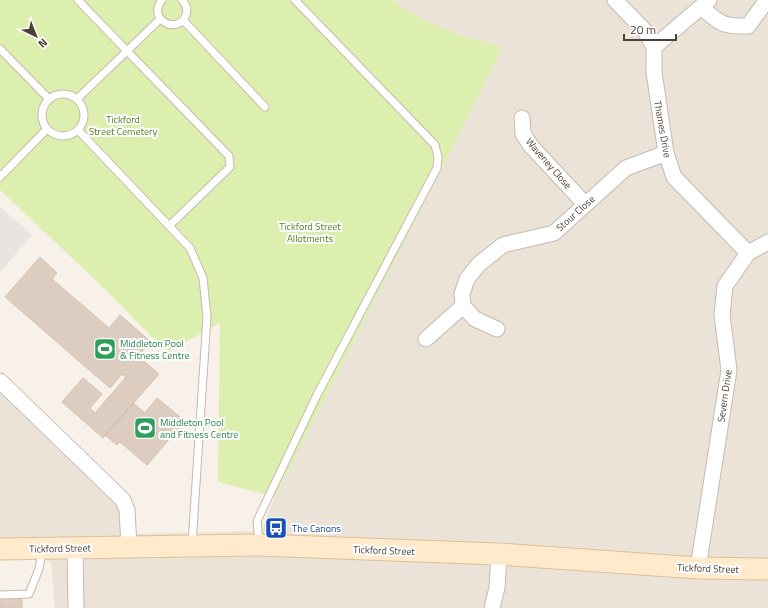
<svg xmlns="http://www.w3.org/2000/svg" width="768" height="608" font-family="'Titillium Web',sans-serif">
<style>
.residential{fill:#ebe2d8}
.green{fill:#dcefaf}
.parking{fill:#e8e4e2}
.building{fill:#ddcdc1;stroke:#d5c1b0}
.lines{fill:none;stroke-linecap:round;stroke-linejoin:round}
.service-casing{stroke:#c6baae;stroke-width:9}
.minor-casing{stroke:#c6baae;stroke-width:17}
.secondary-casing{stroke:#dec097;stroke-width:23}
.service{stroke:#fff;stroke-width:7}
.minor{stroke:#fff;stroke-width:15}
.secondary{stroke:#ffeacc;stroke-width:21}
.labels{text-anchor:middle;stroke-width:4;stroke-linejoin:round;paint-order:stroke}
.park-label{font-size:10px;fill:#548021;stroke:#fff}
.street-label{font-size:10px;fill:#4c4037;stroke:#fff}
.leisure-label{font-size:10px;fill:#27864d;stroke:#fff;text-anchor:start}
.transit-label{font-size:10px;fill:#164399;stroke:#fff;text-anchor:start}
</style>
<rect width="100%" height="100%" fill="#f7f1ea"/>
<path class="residential" d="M 391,0 L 768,0 L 768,608 L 55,608 L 51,562 L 0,554 L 0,381 L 123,500 L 128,534 L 261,531 L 275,497 L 501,51 L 497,45 L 463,36 L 422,19 Z"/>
<path class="green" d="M 0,0 L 391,0 L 422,19 L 463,36 L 497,45 L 501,51 L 275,497 L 218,482 L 220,323 L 167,352 L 108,292 L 0,190 Z"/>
<path class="parking" d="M 0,207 L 32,235 L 0,272 Z"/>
<path class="building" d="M 40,257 L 57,273 L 52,279 L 109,328 L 120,315 L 151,342 L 138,356 L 159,374 L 103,438 L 62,402 L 83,378 L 102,394 L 90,408 L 95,413 L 126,377 L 122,374 L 110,388 L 5,297 Z
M 157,398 L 185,421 L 147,465 L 120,442 L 117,445 L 105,435 L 133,403 L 145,413 Z
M 0,595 L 22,596 L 22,608 L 0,608 Z"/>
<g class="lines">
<g class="service-casing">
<path id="service" d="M 78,0 L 127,51 L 160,19
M 162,0 C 146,19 178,36 186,15 C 188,9 186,4 182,0
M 183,20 L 265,107
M 0,49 L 49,99
M42 115a21 21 0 1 1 42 0a21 21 0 1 1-42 0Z
M 77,99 L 127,51 L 229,156 L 230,167 L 169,226
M 78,130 L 190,248 L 203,278 L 207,317 L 192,544
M 0,177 L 47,129
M 259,543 L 257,521 L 317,395 L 437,168 L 438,157 L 435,145 L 295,0
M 0,595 L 29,594 L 39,569 L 42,551"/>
</g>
<g class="minor-casing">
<path id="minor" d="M 615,0 L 645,31 L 654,47 L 654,72 L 666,153 L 674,177 L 748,253
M 701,7 C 719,23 723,27 748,26 L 767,0
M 654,47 L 709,0
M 522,118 L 523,134 L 531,146 L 585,204
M 497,329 L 475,319 L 463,306 L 462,294 L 467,279 L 479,264 L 503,245 L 554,233 L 626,168 L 666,153
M 426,339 L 463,306
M 0,381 L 123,500 L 127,510 L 129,546
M 75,547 L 76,608
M 698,568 L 729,370 L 722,315 L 725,286 L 748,253 L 768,242
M 492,608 L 497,588 L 499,554"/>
</g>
<g class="secondary-casing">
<path id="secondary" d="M 0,549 L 259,545 L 499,554 L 698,568 L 768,569"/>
</g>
<use href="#service" class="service"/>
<use href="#minor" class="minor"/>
<use href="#secondary" class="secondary"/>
</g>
<defs>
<g id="stadium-square" transform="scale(1.15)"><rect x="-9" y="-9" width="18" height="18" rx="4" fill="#2e9e5b" stroke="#fff"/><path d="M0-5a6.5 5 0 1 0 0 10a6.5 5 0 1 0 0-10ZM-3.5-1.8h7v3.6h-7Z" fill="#fff"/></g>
<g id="bus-square" transform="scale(1.15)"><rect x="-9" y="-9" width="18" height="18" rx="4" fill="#1a4fb4" stroke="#fff"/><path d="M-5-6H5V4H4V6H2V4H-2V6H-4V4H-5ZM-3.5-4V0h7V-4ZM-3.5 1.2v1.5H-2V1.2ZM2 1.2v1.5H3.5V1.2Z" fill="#fff"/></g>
</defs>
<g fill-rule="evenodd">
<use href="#stadium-square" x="105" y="349"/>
<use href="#stadium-square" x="145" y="428"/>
<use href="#bus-square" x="276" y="528"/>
</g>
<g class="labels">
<g class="park-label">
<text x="123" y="123">Tickford<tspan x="123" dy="12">Street Cemetery</tspan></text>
<text x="310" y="230">Tickford Street<tspan x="310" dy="12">Allotments</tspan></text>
</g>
<g class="street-label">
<text transform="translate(663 129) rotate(80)" y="4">Thames Drive</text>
<text transform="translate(549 163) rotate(49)" y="4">Waveney Close</text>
<text transform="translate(575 213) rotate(-42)" y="4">Stour Close</text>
<text transform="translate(724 396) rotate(-82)" y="4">Severn Drive</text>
<text transform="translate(60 548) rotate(-1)" y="4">Tickford Street</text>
<text transform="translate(384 550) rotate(2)" y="4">Tickford Street</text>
<text transform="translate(708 568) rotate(2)" y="4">Tickford Street</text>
</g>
<g class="leisure-label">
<text x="120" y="347">Middleton Pool<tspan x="120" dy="12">&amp; Fitness Centre</tspan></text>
<text x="160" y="426">Middleton Pool<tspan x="160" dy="12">and Fitness Centre</tspan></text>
</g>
<g class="transit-label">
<text x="292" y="532">The Canons</text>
</g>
</g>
<g transform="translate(36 36) rotate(137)" stroke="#ffffff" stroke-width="3" paint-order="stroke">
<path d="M0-3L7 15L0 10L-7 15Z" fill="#4c4037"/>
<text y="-6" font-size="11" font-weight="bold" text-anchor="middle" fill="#4c4037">N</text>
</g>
<path d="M624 34v6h52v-6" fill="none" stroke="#4c4037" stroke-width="2"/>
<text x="630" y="34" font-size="12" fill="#4c4037" stroke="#ffffff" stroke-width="3" paint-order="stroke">20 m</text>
</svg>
